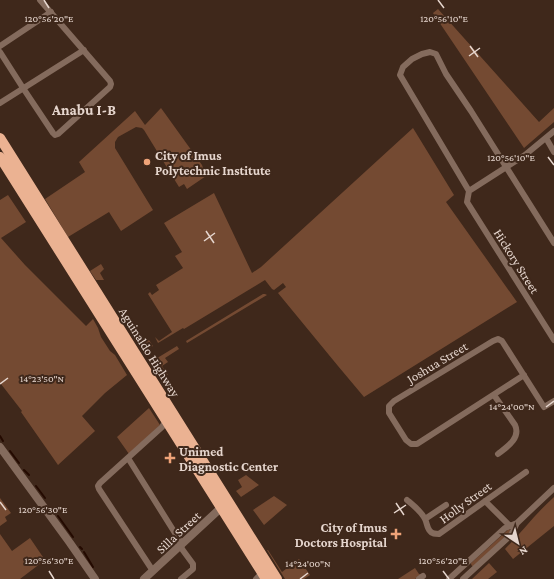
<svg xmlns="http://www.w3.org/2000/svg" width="554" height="579" font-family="'Crimson Pro',serif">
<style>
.green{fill:#744a32}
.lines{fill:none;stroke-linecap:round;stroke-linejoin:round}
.stream{stroke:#240a00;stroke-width:2}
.minor{stroke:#846b5d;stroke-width:6}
.tertiary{stroke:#846b5d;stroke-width:8}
.trunk{stroke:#ebb292;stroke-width:10}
.ticks{fill:none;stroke:#e6d6ce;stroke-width:1.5}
.poi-dot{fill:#efa378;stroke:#3f281b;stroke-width:1.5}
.labels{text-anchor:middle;stroke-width:4;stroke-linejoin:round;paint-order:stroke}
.poi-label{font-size:13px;font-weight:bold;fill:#e6d6ce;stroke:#3f281b;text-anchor:start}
.street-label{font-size:13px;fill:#e6d6ce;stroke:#3f281b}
.quarter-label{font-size:15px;font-weight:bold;fill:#e6d6ce;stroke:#3f281b}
.ticks-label{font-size:10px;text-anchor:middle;fill:#e6d6ce;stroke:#3f281b;stroke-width:4;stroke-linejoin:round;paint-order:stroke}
</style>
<rect width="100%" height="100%" fill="#3f281b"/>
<path class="green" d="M 438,9 L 539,122 L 554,108 L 554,122 L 524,148 L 433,13 Z
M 161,108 L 202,165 L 206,176 L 187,189 L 184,184 L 179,187 L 144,130 L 142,128 L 136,127 L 118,137 L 115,142 L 115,148 L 153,210 L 121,231 L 109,212 L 68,237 L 45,199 L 85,172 L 79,162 L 135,111 L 145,125 Z
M 413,128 L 454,195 L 446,202 L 517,302 L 364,397 L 338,366 L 278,293 L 286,287 L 283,283 L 274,290 L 272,289 L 265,280 L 184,329 L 183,328 L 158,343 L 155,337 L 159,341 L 172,332 L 148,294 L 150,292 L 152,295 L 159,290 L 156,285 L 183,268 L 175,256 L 182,252 L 164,223 L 214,193 L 252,273 L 261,267 Z
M 8,195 L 26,222 L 1,238 L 25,265 L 86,326 L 93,319 L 98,328 L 101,337 L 110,351 L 115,355 L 127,375 L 105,393 L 82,416 L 95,431 L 58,465 L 21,412 L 22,411 L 1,384 L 0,383 L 0,200 Z
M 101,264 L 104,269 L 100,273 L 104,280 L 96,280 L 90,271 Z
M 263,294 L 265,294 L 267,295 L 187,343 L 186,341 Z
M 128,317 L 144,342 L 149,340 L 153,346 L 144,351 L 125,321 Z
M 177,346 L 179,349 L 165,358 L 168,362 L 162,366 L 168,375 L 154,371 L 149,363 Z
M 149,408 L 160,425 L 129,454 L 117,437 Z
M 246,475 L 259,485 L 241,497 L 236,491 L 242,487 L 238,480 Z
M 274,496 L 287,505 L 264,525 L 253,510 Z
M 554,497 L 554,526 L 513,559 L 505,549 C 522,532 536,513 554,497 Z
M 0,498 L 11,513 L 5,517 L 7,521 L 0,526 Z
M 509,529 L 511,531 L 474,566 L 472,566 L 471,564 L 471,563 Z
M 0,534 L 12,551 L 30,538 L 45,560 L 20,579 L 0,579 Z
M 267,550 L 268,550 L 282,572 L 299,559 L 310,575 L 304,579 L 285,579 Z
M 489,563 L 497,572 L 488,579 L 472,579 Z
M 415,568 L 419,574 L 422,574 L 415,579 L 398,579 Z"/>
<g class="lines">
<path class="stream" d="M 0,436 L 3,441
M 10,451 L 19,463
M 24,470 L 29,475
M 36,486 L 45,498
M 58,516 L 73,537
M 80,547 L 82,549
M 84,552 L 93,567"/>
<path class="minor" d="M 0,46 L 51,12
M 0,52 L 23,88 L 53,133 L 55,135 L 58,134 L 110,87 L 111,84 L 110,81 L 40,0
M 0,103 L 84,50
M 546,138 L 554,152
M 469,191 L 400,75 L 403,67 L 412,59 L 422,54 L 430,52 L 436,54 L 446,74 L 471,111 L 554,243
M 469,191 L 467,202 L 554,340
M 469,191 L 525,155 L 554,131
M 524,375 L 417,444 L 411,444 L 406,440 L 389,413 L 389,406 L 394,401 L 493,341 L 498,339 L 502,341 L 544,407 L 554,401
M 494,395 L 515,425 C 521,438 507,447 498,454
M 128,458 L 180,541 L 182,549 L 193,564 L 193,569 L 181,579
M 407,500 C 413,505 421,511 425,519 C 427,523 427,528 430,531 C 432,534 435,534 439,534 L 526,472
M 485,501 L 510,526
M 425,519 L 446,505
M 153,571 L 99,489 L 98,486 L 100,483 L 162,427 L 166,421
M 256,579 L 262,573
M 419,579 L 423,576
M 449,579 L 505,528 L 517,523 L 554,488
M 463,579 L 511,535 L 517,523"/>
<path class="tertiary" d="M 0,447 L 70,543 L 95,579
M 144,579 L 224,505"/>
<path class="trunk" d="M 0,138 L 277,579
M 0,157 L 266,579"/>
</g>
<path class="ticks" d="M 44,0 L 49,8M 438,0 L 444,8M 470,46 L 478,57M 469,56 L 480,48M 548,157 L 554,165M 206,231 L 214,243M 204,241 L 215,233M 0,384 L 8,378M 546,407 L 554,401M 0,502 L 6,510M 396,503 L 404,515M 394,513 L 406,505M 49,571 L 54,579M 443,571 L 449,579M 300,579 L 308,573"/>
<g class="poi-dot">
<circle cx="147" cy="162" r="4"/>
<path d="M168 452h4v4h4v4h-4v4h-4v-4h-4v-4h4z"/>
<path d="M394 528h4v4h4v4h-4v4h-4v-4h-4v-4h4z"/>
</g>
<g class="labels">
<g class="poi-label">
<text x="155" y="160">City of Imus<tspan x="155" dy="15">Polytechnic Institute</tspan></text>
<text x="179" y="456">Unimed<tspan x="179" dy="15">Diagnostic Center</tspan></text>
<text x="387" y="532" text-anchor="end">City of Imus<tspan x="387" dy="15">Doctors Hospital</tspan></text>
</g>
<g class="street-label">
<text transform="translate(517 261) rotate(58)" y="5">Hickory Street</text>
<text transform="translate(150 352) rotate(58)" y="5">Aguinaldo Highway</text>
<text transform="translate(437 362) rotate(-31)" y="5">Joshua Street</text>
<text transform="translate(465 502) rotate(-36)" y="5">Holly Street</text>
<text transform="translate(178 532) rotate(-43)" y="5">Silla Street</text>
</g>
<g class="quarter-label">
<text x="84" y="115">Anabu I-B</text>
</g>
</g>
<g class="ticks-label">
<text x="49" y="22">120°56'20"E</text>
<text x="444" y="22">120°56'10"E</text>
<text x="511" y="161">120°56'10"E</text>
<text x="42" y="382">14°23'50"N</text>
<text x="512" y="410">14°24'00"N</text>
<text x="43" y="513">120°56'30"E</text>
<text x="49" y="564">120°56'30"E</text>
<text x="443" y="564">120°56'20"E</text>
<text x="308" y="567">14°24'00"N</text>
</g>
<g transform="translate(518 543) rotate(145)" stroke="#3f281b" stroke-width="3" paint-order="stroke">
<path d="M0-3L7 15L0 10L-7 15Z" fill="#e6d6ce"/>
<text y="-6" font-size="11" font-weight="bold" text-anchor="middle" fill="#e6d6ce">N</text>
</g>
</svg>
